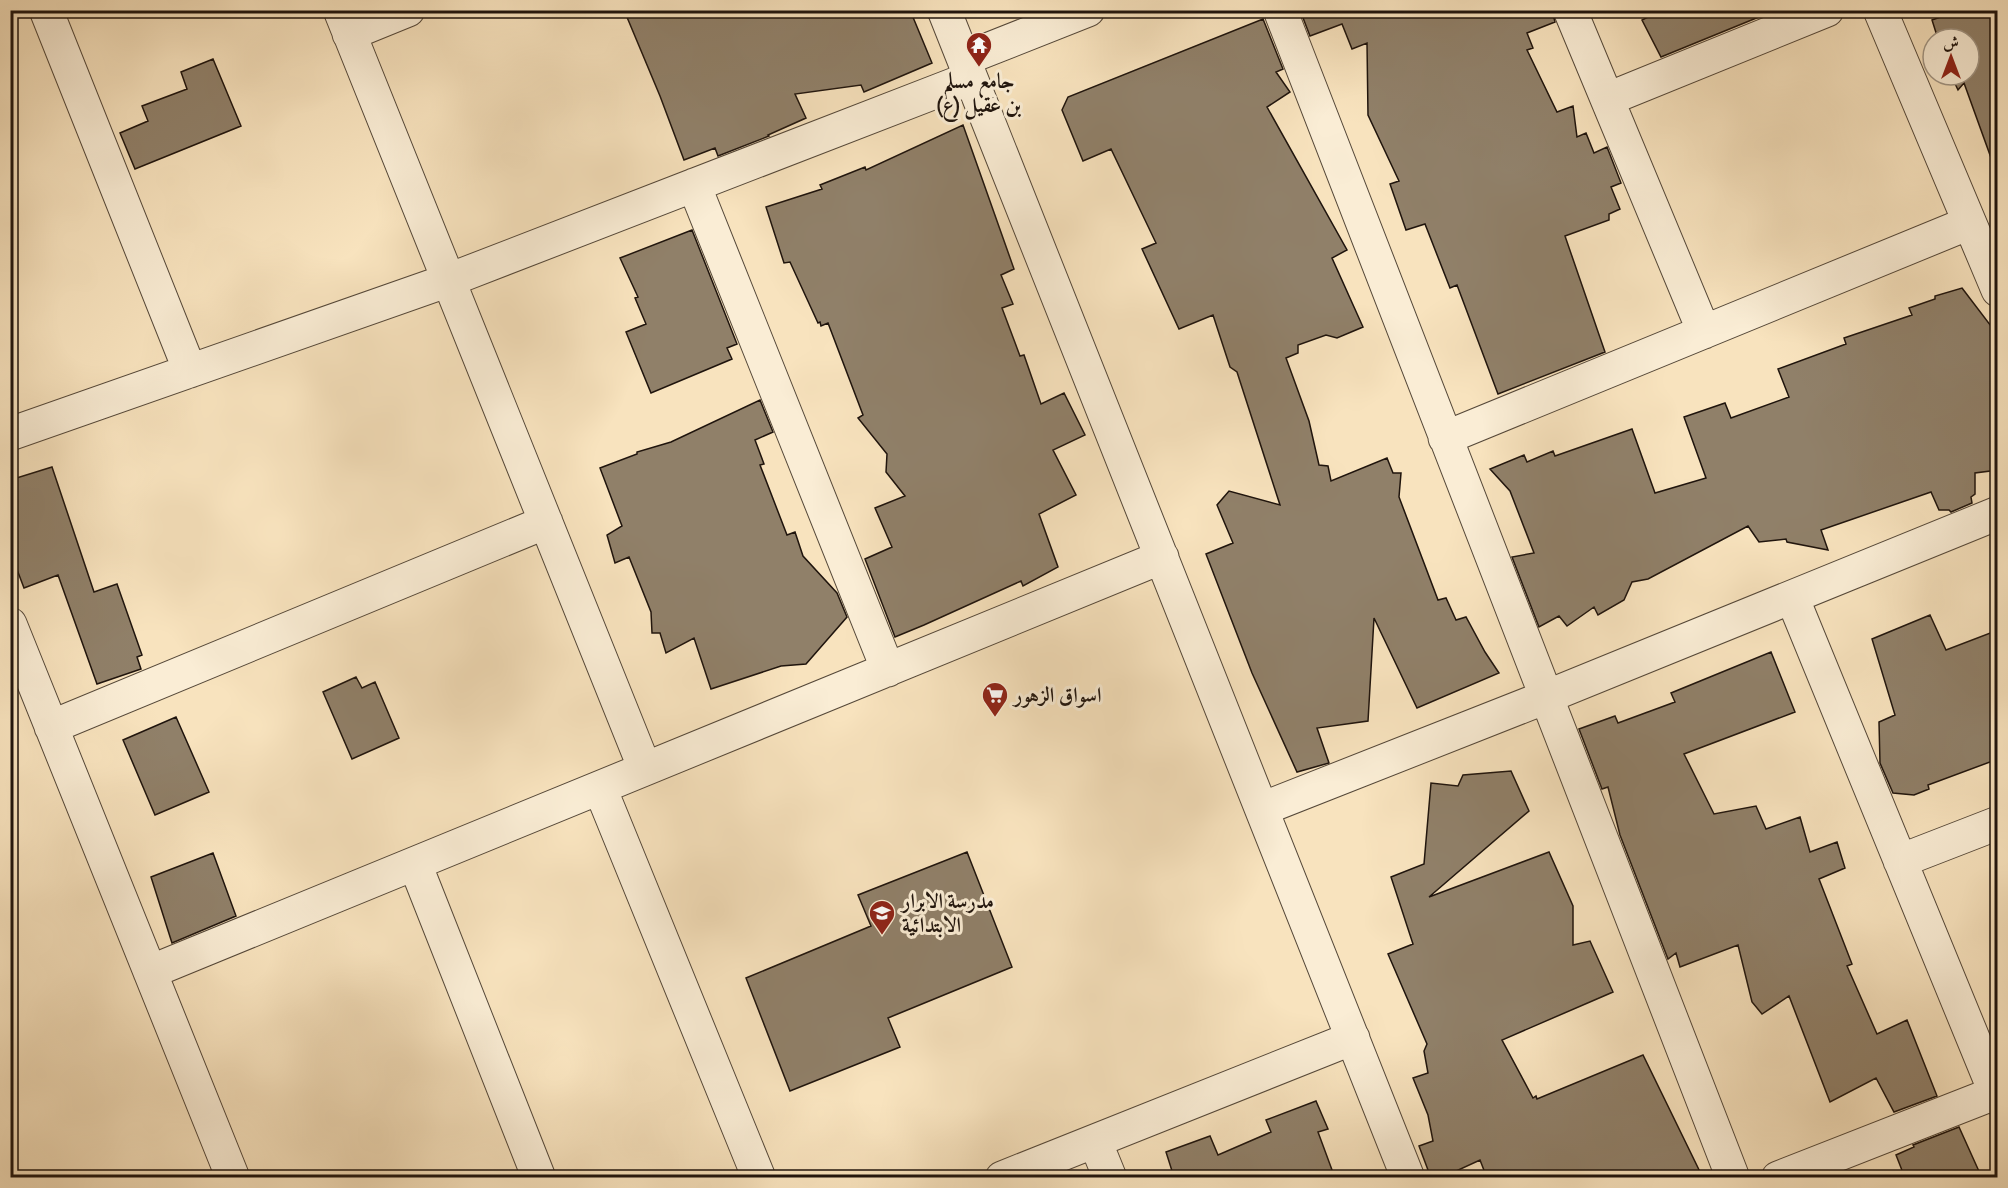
<svg xmlns="http://www.w3.org/2000/svg" width="2008" height="1188" font-family="'IM FELL Great Primer',Amiri,serif">
<style>
.building{fill:#908069;stroke:#1f140d;stroke-width:1.5}
.lines{fill:none;stroke-linecap:round;stroke-linejoin:round}
.street-casing{stroke:#554839;stroke-width:35}
.street{stroke:#faedd5;stroke-width:33}
.labels{text-anchor:middle;stroke-width:6;stroke-linejoin:round;paint-order:stroke}
.poi-label{font-size:21px;font-weight:bold;fill:#1f140d;stroke:#faedd5;text-anchor:start}
</style>
<rect width="100%" height="100%" fill="#f8e3be"/>
<filter id="stains"><feTurbulence type="fractalNoise" baseFrequency=".00333" numOctaves="4"/><feColorMatrix values="0 0 0 0 .2 0 0 0 0 .09 0 0 0 0 .02 0 0 0 .5 -.17"/></filter>
<radialGradient id="worn" r=".72"><stop offset=".6" stop-color="#630" stop-opacity="0"/><stop offset="1" stop-color="#630" stop-opacity=".3"/></radialGradient>
<path class="building" d="M 624,10 L 910,10 L 932,63 L 864,92 L 861,85 L 795,94 L 806,118 L 768,135 L 769,136 L 718,156 L 715,148 L 684,160 L 660,96 Z
M 1300,10 L 1552,10 L 1555,22 L 1527,33 L 1533,48 L 1527,50 L 1557,112 L 1573,106 L 1577,137 L 1586,133 L 1594,153 L 1607,147 L 1621,183 L 1611,187 L 1620,209 L 1609,214 L 1609,220 L 1565,236 L 1605,352 L 1498,394 L 1457,285 L 1450,288 L 1425,224 L 1406,230 L 1390,184 L 1399,181 L 1368,115 L 1367,43 L 1352,49 L 1342,24 L 1310,36 Z
M 1662,10 L 1776,10 L 1661,57 L 1642,20 Z
M 1960,10 L 1998,10 L 1998,165 L 1994,166 L 1964,83 L 1958,90 L 1951,75 L 1969,75 L 1969,39 L 1938,39 L 1932,20 Z
M 1263,19 L 1283,69 L 1276,72 L 1290,92 L 1267,107 L 1347,250 L 1332,258 L 1363,327 L 1337,338 L 1326,335 L 1298,345 L 1298,353 L 1286,358 L 1309,421 L 1319,465 L 1328,466 L 1331,481 L 1387,458 L 1393,473 L 1401,473 L 1399,497 L 1438,600 L 1446,598 L 1456,620 L 1466,617 L 1485,652 L 1499,673 L 1417,708 L 1374,618 L 1368,721 L 1317,728 L 1329,763 L 1297,772 L 1252,673 L 1206,554 L 1233,543 L 1217,505 L 1229,491 L 1280,505 L 1237,372 L 1230,367 L 1213,315 L 1179,329 L 1142,249 L 1156,243 L 1111,149 L 1083,161 L 1062,110 L 1068,97 Z
M 213,59 L 241,126 L 135,169 L 120,133 L 148,121 L 142,106 L 187,89 L 181,72 Z
M 963,125 L 1014,269 L 1001,275 L 1013,304 L 1002,308 L 1020,356 L 1024,355 L 1041,404 L 1064,393 L 1085,435 L 1053,450 L 1076,495 L 1039,514 L 1058,567 L 1023,586 L 1021,581 L 924,625 L 895,637 L 865,559 L 892,547 L 875,508 L 905,496 L 886,472 L 887,454 L 858,418 L 863,415 L 828,323 L 821,326 L 820,322 L 818,323 L 790,262 L 784,263 L 766,207 L 822,189 L 820,185 L 865,167 L 866,170 Z
M 692,230 L 737,344 L 727,348 L 732,359 L 651,393 L 626,332 L 646,324 L 635,298 L 638,297 L 620,258 Z
M 1962,288 L 1991,326 L 1998,345 L 1998,470 L 1975,473 L 1975,494 L 1971,497 L 1972,503 L 1951,512 L 1949,510 L 1939,510 L 1931,492 L 1821,530 L 1828,550 L 1787,542 L 1786,539 L 1759,542 L 1748,526 L 1648,579 L 1632,582 L 1624,600 L 1598,615 L 1594,607 L 1567,626 L 1559,616 L 1539,627 L 1512,557 L 1534,553 L 1510,491 L 1490,469 L 1524,455 L 1527,462 L 1553,451 L 1555,456 L 1632,429 L 1655,493 L 1706,478 L 1684,417 L 1725,403 L 1731,418 L 1789,397 L 1778,369 L 1846,344 L 1844,338 L 1912,315 L 1909,308 L 1935,299 L 1935,296 Z
M 760,400 L 773,432 L 755,440 L 764,464 L 760,465 L 787,535 L 795,532 L 803,556 L 837,593 L 847,617 L 806,664 L 781,666 L 711,689 L 694,638 L 666,653 L 660,633 L 652,633 L 651,612 L 629,557 L 615,563 L 607,535 L 622,526 L 600,468 L 637,454 L 637,452 L 671,442 Z
M 52,467 L 94,592 L 117,584 L 142,655 L 137,657 L 141,669 L 97,684 L 58,575 L 24,588 L 10,551 L 10,480 Z
M 1930,615 L 1946,650 L 1998,630 L 1998,759 L 1928,785 L 1929,789 L 1914,795 L 1893,793 L 1880,763 L 1879,722 L 1895,715 L 1872,639 Z
M 1771,652 L 1795,712 L 1684,754 L 1714,814 L 1756,806 L 1766,829 L 1800,817 L 1810,852 L 1837,842 L 1845,868 L 1819,879 L 1852,964 L 1847,966 L 1877,1034 L 1907,1020 L 1937,1096 L 1894,1112 L 1876,1078 L 1830,1102 L 1789,996 L 1762,1014 L 1752,1002 L 1738,945 L 1680,967 L 1676,953 L 1668,959 L 1620,835 L 1608,787 L 1602,789 L 1579,729 L 1615,716 L 1618,723 L 1675,702 L 1671,693 Z
M 356,677 L 362,688 L 375,682 L 399,738 L 352,759 L 323,692 Z
M 176,717 L 209,792 L 155,815 L 123,740 Z
M 1511,771 L 1529,811 L 1429,897 L 1549,852 L 1573,906 L 1573,945 L 1590,941 L 1613,992 L 1502,1040 L 1533,1098 L 1536,1096 L 1537,1099 L 1643,1055 L 1703,1178 L 1487,1178 L 1480,1160 L 1441,1178 L 1431,1178 L 1419,1146 L 1433,1141 L 1428,1115 L 1413,1078 L 1428,1073 L 1424,1051 L 1427,1044 L 1388,954 L 1413,944 L 1391,877 L 1424,864 L 1431,783 L 1458,786 L 1463,775 Z
M 967,852 L 1012,967 L 888,1018 L 900,1047 L 790,1091 L 746,978 L 871,926 L 858,895 Z
M 213,853 L 236,916 L 172,943 L 151,877 Z
M 1316,1101 L 1328,1129 L 1318,1132 L 1335,1178 L 1164,1178 L 1173,1174 L 1166,1152 L 1210,1136 L 1218,1155 L 1271,1132 L 1266,1120 Z
M 1959,1127 L 1982,1178 L 1905,1178 L 1896,1155 L 1914,1147 L 1913,1145 Z"/>
<g class="lines">
<g class="street-casing">
<path id="street" d="M 46,10 L 190,371
M 340,10 L 645,769
M 944,10 L 1408,1178
M 1280,10 L 1733,1178
M 1570,10 L 1704,332
M 1880,10 L 1998,290
M 349,34 L 408,10
M 964,59 L 1088,10
M 1608,99 L 1827,10
M 694,185 L 888,670
M 10,434 L 449,280 L 971,78
M 1445,438 L 1969,223
M 1792,597 L 1998,1099
M 10,624 L 233,1178
M 51,727 L 546,522
M 600,788 L 759,1178
M 1262,809 L 1546,697 L 1998,513
M 1900,861 L 1998,823
M 415,864 L 539,1178
M 150,972 L 1162,557
M 1095,1141 L 1110,1178
M 1002,1178 L 1353,1038
M 1778,1178 L 1995,1093"/>
</g>
<use href="#street" class="street"/>
</g>
<defs>
<g id="temple-pin" transform="scale(1.35)"><path d="M0 17L-7.5 6A9.5 9.5 0 1 1 7.5 6Z" fill="#8f2418" stroke="#faedd5"/><path d="M0-6L5-2H3V0L6.5 2.5H4V6H1.5V3h-3V6H-4V2.5H-6.5L-3 0V-2H-5Z" fill="#fff"/></g>
<g id="supermarket-pin" transform="scale(1.35)"><path d="M0 17L-7.5 6A9.5 9.5 0 1 1 7.5 6Z" fill="#8f2418" stroke="#faedd5"/><path d="M-6-5.5h2.5l.6 2H6L4.5 2H-2.5L-4.4-4H-6ZM-1.5 3.2a1.3 1.3 0 1 0 .1 0ZM3 3.2a1.3 1.3 0 1 0 .1 0Z" fill="#fff"/></g>
<g id="school-pin" transform="scale(1.35)"><path d="M0 17L-7.5 6A9.5 9.5 0 1 1 7.5 6Z" fill="#8f2418" stroke="#faedd5"/><path d="M0-5L7-2L0 1L-7-2ZM-4 1L0 2.5L4 1V4Q0 6-4 4Z" fill="#fff"/></g>
</defs>
<g fill-rule="evenodd">
<use href="#temple-pin" x="979" y="45"/>
<use href="#supermarket-pin" x="995" y="695"/>
<use href="#school-pin" x="882" y="913"/>
</g>
<g class="labels">
<g class="poi-label">
<text x="979" y="88" text-anchor="middle">جامع مسلم<tspan x="979" dy="24">بن عقيل (ع)</tspan></text>
<text x="1014" y="702">اسواق الزهور</text>
<text x="902" y="908">مدرسة الابرار<tspan x="902" dy="24">الابتدائية</tspan></text>
</g>
</g>
<rect width="2008" height="1188" fill="none" stroke="#f8e3be" stroke-width="36"/>
<rect x="12" y="12" width="1984" height="1164" fill="none" stroke="#1f140d" stroke-width="3"/>
<rect x="18" y="18" width="1972" height="1152" fill="none" stroke="#1f140d" stroke-width="1.5"/>
<g transform="translate(1951 57)"><circle r="28" fill="#faedd5" stroke="#a29685" stroke-width="1.5"/>
<path d="M0-4.5L10 22L0 15L-10 22Z" fill="#8f2418"/>
<text y="-9" font-size="16" font-weight="bold" text-anchor="middle" fill="#1f140d">ش</text>
</g>
<rect width="100%" height="100%" filter="url(#stains)"/>
<rect width="100%" height="100%" fill="url(#worn)"/>
</svg>
